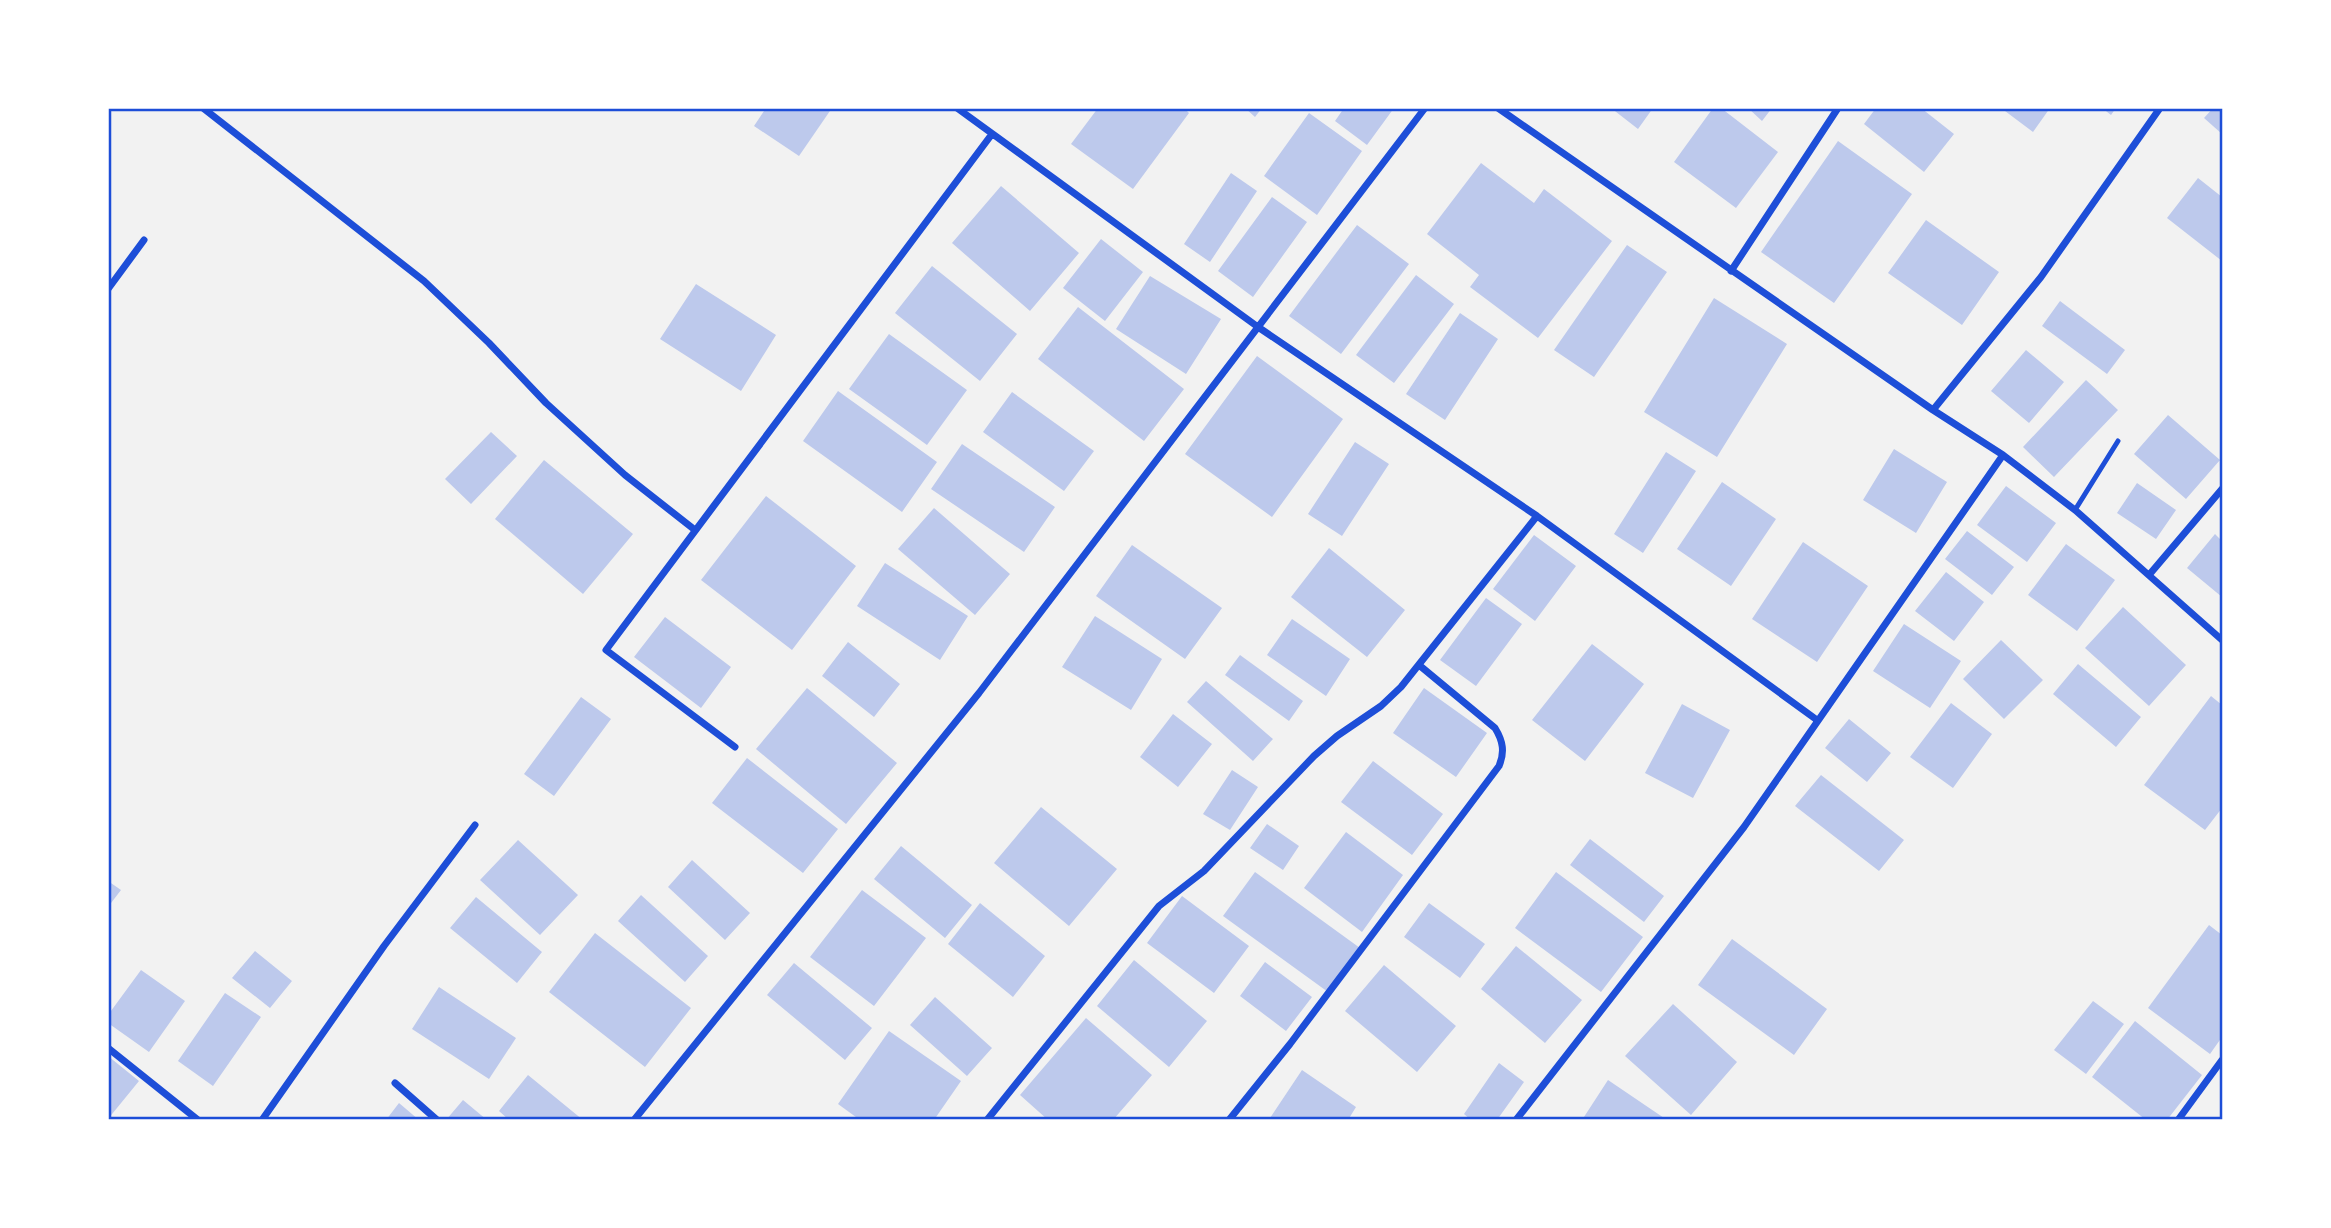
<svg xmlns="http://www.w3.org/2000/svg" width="2331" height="1228" font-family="'IBM Plex Serif',serif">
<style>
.building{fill:#bdc9ec}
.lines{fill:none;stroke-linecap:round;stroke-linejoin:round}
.service{stroke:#1d4ed8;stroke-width:5}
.minor{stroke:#1d4ed8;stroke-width:7}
.neatline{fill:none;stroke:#1d4ed8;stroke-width:2.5}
</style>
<rect width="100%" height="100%" fill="#f2f2f2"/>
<path class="building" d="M 766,108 L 832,108 L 799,156 L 754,126 Z
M 1098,108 L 1184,108 L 1189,113 L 1133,189 L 1071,144 Z
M 1245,108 L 1262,108 L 1255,117 Z
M 1344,108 L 1394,108 L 1367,145 L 1335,121 Z
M 1611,108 L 1653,108 L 1638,129 Z
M 1713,108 L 1721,108 L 1778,152 L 1736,208 L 1674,162 Z
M 1748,108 L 1772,108 L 1762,121 Z
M 1876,108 L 1921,108 L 1954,134 L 1924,172 L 1864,124 Z
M 2001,108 L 2050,108 L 2033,132 Z
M 2102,108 L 2116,108 L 2111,115 Z
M 2213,108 L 2222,108 L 2222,134 L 2204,118 Z
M 1309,113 L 1362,151 L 1317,215 L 1264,176 Z
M 1838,141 L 1912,194 L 1834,303 L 1761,252 Z
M 1481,163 L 1534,203 L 1544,189 L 1612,241 L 1538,338 L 1470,287 L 1479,275 L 1427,234 Z
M 1231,173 L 1257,191 L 1210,262 L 1184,244 Z
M 2198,178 L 2222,197 L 2222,261 L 2167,218 Z
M 1001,186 L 1079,253 L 1030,311 L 952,243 Z
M 1272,197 L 1307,222 L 1253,297 L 1218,271 Z
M 1926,220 L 1999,272 L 1962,325 L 1888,273 Z
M 1357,225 L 1409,264 L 1341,354 L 1289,316 Z
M 1101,239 L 1143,272 L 1105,321 L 1063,288 Z
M 1627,245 L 1667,272 L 1594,377 L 1554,350 Z
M 932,266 L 1017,334 L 980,381 L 895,313 Z
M 1416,275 L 1454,304 L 1394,383 L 1356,355 Z
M 1150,276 L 1221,319 L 1186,374 L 1116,329 Z
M 696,284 L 776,335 L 741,391 L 660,339 Z
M 1714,298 L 1787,344 L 1717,457 L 1644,412 Z
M 2060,301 L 2125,350 L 2107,374 L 2042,326 Z
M 1078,307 L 1184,389 L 1144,441 L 1038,359 Z
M 1460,313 L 1498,339 L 1445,420 L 1406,394 Z
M 889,334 L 967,390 L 927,445 L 849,389 Z
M 2026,350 L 2064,382 L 2029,423 L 1991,391 Z
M 1257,356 L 1343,419 L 1272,517 L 1185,454 Z
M 2086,380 L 2118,410 L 2054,477 L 2023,447 Z
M 838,391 L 937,462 L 902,512 L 803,441 Z
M 1012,392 L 1094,451 L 1064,491 L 983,432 Z
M 2168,415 L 2220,460 L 2186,499 L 2134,454 Z
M 491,432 L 517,456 L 471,504 L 445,479 Z
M 1355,442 L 1389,464 L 1342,536 L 1308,514 Z
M 962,444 L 1055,507 L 1024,552 L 931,489 Z
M 1894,449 L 1947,482 L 1916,533 L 1863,500 Z
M 1666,452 L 1696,471 L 1643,553 L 1614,534 Z
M 544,460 L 633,534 L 583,594 L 495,519 Z
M 1722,482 L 1776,519 L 1731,586 L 1677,549 Z
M 2137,483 L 2176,510 L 2156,539 L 2117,513 Z
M 2006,486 L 2056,523 L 2027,562 L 1977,525 Z
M 766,496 L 856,566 L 792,650 L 701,580 Z
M 934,508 L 1010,574 L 975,615 L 898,549 Z
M 1967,531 L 2014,567 L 1992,595 L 1945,559 Z
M 2215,534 L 2222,541 L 2222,597 L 2187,568 Z
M 1534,535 L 1576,566 L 1535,621 L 1493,589 Z
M 1803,542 L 1868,586 L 1817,662 L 1752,619 Z
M 2066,544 L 2115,580 L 2077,631 L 2028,595 Z
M 1132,545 L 1222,608 L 1185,659 L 1096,596 Z
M 1329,548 L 1405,610 L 1367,657 L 1291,597 Z
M 885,563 L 968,616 L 940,660 L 857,606 Z
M 1946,572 L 1984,602 L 1954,641 L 1915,611 Z
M 1486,598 L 1522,624 L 1476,686 L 1440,660 Z
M 2123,607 L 2186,665 L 2149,706 L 2085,648 Z
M 1095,616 L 1162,659 L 1131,710 L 1062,667 Z
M 665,617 L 731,667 L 701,708 L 634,657 Z
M 1292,619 L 1350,659 L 1326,696 L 1267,655 Z
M 1904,624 L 1961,661 L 1930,708 L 1873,671 Z
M 2001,640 L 2043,680 L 2004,719 L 1963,679 Z
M 848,642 L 900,684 L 874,717 L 822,676 Z
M 1592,644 L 1644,684 L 1585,761 L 1532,720 Z
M 1240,655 L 1303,701 L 1289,721 L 1225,675 Z
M 2078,664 L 2141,717 L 2116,747 L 2053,694 Z
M 1206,681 L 1273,739 L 1253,761 L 1187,702 Z
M 807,688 L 897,763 L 846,824 L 756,749 Z
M 1424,688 L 1487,733 L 1456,777 L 1393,733 Z
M 2211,696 L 2222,705 L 2222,808 L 2205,830 L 2144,785 Z
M 581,697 L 611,719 L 554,796 L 524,774 Z
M 1951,703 L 1992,734 L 1953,788 L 1910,757 Z
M 1682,704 L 1730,730 L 1693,798 L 1645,773 Z
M 1173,714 L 1212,744 L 1178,787 L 1140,757 Z
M 1849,719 L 1891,753 L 1867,782 L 1825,748 Z
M 747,758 L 838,829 L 803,873 L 712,803 Z
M 1373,761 L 1443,814 L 1412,855 L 1341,802 Z
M 1232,770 L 1258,787 L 1230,830 L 1203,814 Z
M 1821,775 L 1904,840 L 1879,871 L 1795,806 Z
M 1041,807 L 1117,869 L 1069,926 L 994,863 Z
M 1267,824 L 1299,846 L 1283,870 L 1250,848 Z
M 1346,832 L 1403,875 L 1362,932 L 1304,888 Z
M 1590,839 L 1664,896 L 1644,922 L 1570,865 Z
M 518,840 L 578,895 L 540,935 L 480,880 Z
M 901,846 L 972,905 L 945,938 L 874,879 Z
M 692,860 L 750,913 L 725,940 L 668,887 Z
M 1255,872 L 1360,948 L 1328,992 L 1223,916 Z
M 1556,872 L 1643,937 L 1601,992 L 1515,928 Z
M 108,881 L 121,890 L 108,907 Z
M 862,890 L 926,938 L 874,1006 L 810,957 Z
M 641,895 L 708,956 L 685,982 L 618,921 Z
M 1182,896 L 1249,946 L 1214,993 L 1147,943 Z
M 476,897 L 542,952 L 517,983 L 450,928 Z
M 980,903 L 1045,956 L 1013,997 L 948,944 Z
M 1429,903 L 1485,944 L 1460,978 L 1404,937 Z
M 2209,925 L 2222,935 L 2222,1037 L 2210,1054 L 2148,1008 Z
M 595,933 L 691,1008 L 645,1067 L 549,992 Z
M 1732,939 L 1827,1009 L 1794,1055 L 1698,985 Z
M 1516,946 L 1582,1000 L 1545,1043 L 1481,989 Z
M 255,951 L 292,981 L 270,1008 L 232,978 Z
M 1134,960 L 1207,1021 L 1169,1067 L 1097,1006 Z
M 1265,962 L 1312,997 L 1286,1031 L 1240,996 Z
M 794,963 L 872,1028 L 845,1060 L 767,995 Z
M 1384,965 L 1456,1026 L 1417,1072 L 1345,1011 Z
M 141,970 L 185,1001 L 149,1052 L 108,1023 L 108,1015 Z
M 439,987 L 516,1038 L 489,1079 L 412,1029 Z
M 225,993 L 261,1017 L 213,1086 L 178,1061 Z
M 935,997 L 992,1048 L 967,1076 L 910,1025 Z
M 2093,1001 L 2124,1024 L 2086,1074 L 2054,1050 Z
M 1673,1004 L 1737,1062 L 1691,1115 L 1625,1056 Z
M 1086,1018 L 1152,1075 L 1113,1120 L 1048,1120 L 1020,1095 Z
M 2135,1021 L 2202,1075 L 2167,1120 L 2146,1120 L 2092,1077 Z
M 889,1031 L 961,1081 L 934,1120 L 860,1120 L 838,1104 Z
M 108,1056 L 139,1081 L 108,1119 Z
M 1499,1063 L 1524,1082 L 1497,1120 L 1471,1120 L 1464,1114 Z
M 1302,1070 L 1356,1107 L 1348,1120 L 1270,1118 Z
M 528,1075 L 583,1120 L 509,1120 L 499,1111 Z
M 1608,1080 L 1667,1120 L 1582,1120 Z
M 463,1100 L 487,1120 L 446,1120 Z
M 399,1103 L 419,1120 L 386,1120 Z"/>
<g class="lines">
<path class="service" d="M 2075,510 L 2118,441"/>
<path class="minor" d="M 203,108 L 424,281 L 489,343 L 546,403 L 625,475 L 695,530
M 957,108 L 1258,327 L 1537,516 L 1817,720
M 1498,108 L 1933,410 L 2003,455 L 2075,510 L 2222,640
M 1731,271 L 1838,108
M 108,289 L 144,240
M 1933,410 L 2041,277 L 2160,108
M 2149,575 L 2222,489
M 735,747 L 606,650 L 992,134
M 108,1048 L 198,1120
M 395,1083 L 437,1120
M 262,1120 L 384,946 L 475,825
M 634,1120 L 979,693 L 1425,108
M 987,1120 L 1159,906 L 1204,871 L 1314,756 L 1337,736 L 1381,706 L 1401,687 L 1537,516
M 1229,1120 L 1290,1044 L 1499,766 C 1505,752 1503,741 1495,728 L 1419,665
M 1516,1120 L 1744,827 L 2003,455
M 2178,1120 L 2222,1060"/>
</g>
<rect width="2331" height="1228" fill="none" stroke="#ffffff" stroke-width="220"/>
<rect x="110" y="110" width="2111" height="1008" class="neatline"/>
</svg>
